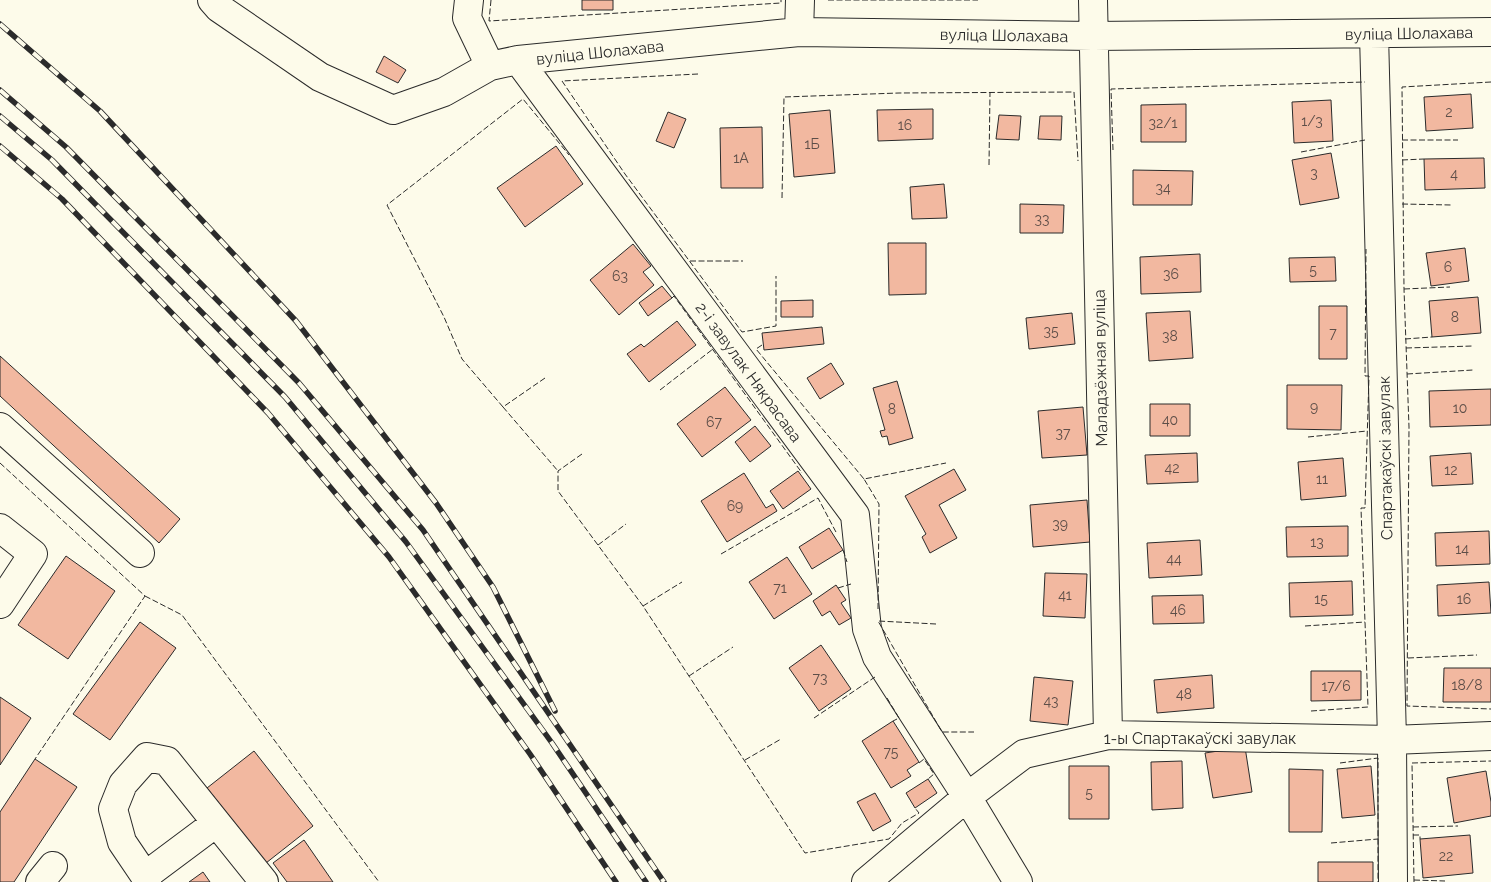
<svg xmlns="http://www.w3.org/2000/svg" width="1491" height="882" font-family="Raleway,sans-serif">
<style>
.building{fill:#f2b8a0;stroke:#2b2b2b}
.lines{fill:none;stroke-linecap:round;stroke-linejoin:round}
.minor-casing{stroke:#2b2b2b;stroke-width:30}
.minor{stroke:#fdfbea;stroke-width:28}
.rail-casing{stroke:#2b2b2b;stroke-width:5.5}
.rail{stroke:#fdfbea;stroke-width:4;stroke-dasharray:11;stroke-linecap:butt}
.fence{stroke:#2b2b2b;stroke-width:1;stroke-dasharray:6 2.5;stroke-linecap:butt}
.labels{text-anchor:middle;stroke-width:4;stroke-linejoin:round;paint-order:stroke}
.number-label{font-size:14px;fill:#5d4e48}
.street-label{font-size:16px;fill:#2b2b2b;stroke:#fdfbea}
</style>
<rect width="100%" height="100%" fill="#fdfbea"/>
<path class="building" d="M 582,0 L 613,0 L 613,10 L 582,10 Z
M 384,56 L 406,70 L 398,83 L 376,72 Z
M 1471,94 L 1473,128 L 1426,131 L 1424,97 Z
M 1331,100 L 1333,141 L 1294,143 L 1292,102 Z
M 1186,104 L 1186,142 L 1141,142 L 1141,105 Z
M 933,109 L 933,139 L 878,141 L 877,110 Z
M 830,110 L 835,173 L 794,177 L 789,114 Z
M 668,112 L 686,119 L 674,148 L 656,141 Z
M 999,115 L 1021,116 L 1019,140 L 996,139 Z
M 1040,116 L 1062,116 L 1061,140 L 1038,139 Z
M 762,127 L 763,188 L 721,188 L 720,128 Z
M 556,146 L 583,184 L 525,227 L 497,188 Z
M 1331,153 L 1339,198 L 1300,205 L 1292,160 Z
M 1484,158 L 1485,188 L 1425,190 L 1424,159 Z
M 1133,170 L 1193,171 L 1192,205 L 1133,205 Z
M 944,184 L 947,218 L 912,219 L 910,187 Z
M 1020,204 L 1064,205 L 1063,233 L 1020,233 Z
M 888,243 L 926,243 L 926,294 L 889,295 Z
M 633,244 L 651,266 L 643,272 L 654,285 L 619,315 L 590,280 Z
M 1465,248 L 1469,281 L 1431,286 L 1426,253 Z
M 1200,254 L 1201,292 L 1141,294 L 1140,257 Z
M 1335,257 L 1336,281 L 1290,282 L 1289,258 Z
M 662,286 L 672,298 L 648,316 L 639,303 Z
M 1478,297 L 1481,333 L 1432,337 L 1429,301 Z
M 813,300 L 813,317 L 781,317 L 781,301 Z
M 1319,306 L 1347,306 L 1347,359 L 1319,359 Z
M 1190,311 L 1193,358 L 1149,361 L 1146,313 Z
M 1072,313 L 1075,344 L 1029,349 L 1026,318 Z
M 677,321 L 696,345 L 649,382 L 627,354 L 641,344 L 644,347 Z
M 822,327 L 824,344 L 764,350 L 762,333 Z
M 0,356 L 180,519 L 159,543 L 0,396 Z
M 831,363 L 844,384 L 820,399 L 807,378 Z
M 897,381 L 913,438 L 889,445 L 887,436 L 882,437 L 880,431 L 885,430 L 873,388 Z
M 1287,385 L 1342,385 L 1341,430 L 1287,429 Z
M 725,387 L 751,420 L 702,457 L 677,424 Z
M 1491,389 L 1491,425 L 1430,427 L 1429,391 Z
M 1150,404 L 1190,404 L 1190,436 L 1150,436 Z
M 1083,407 L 1087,455 L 1042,458 L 1038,411 Z
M 755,426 L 771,446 L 750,462 L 735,442 Z
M 1197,453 L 1198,482 L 1147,484 L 1145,455 Z
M 1471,453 L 1473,484 L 1432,486 L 1430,456 Z
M 1343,458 L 1346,496 L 1301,500 L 1298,462 Z
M 954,469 L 966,490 L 939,505 L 957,538 L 930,553 L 922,537 L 926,534 L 905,496 Z
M 798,471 L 811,489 L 783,509 L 770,491 Z
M 744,473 L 766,508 L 773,504 L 777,511 L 727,542 L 701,501 Z
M 1087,500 L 1090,542 L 1033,547 L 1030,505 Z
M 1348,526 L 1348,556 L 1287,557 L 1286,527 Z
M 829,528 L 843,550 L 812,569 L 799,547 Z
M 1489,531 L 1490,564 L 1436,566 L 1435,533 Z
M 1200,540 L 1202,575 L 1149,578 L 1147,543 Z
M 66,556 L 115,591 L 68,659 L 18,625 Z
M 787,557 L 812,594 L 774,619 L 749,582 Z
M 1045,573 L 1087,574 L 1085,618 L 1043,616 Z
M 1352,581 L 1353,615 L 1290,617 L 1289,583 Z
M 1489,582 L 1491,613 L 1438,616 L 1437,585 Z
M 836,585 L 846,600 L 841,603 L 851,618 L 839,625 L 830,611 L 822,616 L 813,601 Z
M 1203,595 L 1204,623 L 1153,624 L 1152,596 Z
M 140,622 L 176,648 L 110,740 L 73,714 Z
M 821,645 L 851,689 L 819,711 L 789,668 Z
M 1444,668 L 1491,668 L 1491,702 L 1443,702 Z
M 1311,671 L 1361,671 L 1361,700 L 1311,701 Z
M 1212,675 L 1214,708 L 1157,713 L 1154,680 Z
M 1034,677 L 1073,681 L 1068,725 L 1030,721 Z
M 0,697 L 31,718 L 0,765 Z
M 893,721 L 919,762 L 907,770 L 911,776 L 891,788 L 862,741 Z
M 1245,747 L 1252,792 L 1213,798 L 1205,753 Z
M 254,751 L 313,826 L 266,863 L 207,788 Z
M 35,759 L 77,787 L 14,882 L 0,882 L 0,812 Z
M 1182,761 L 1183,808 L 1152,810 L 1151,762 Z
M 1069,766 L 1109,766 L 1109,819 L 1069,819 Z
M 1371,766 L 1375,815 L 1342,818 L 1337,769 Z
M 1289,769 L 1323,770 L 1322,832 L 1289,832 Z
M 1486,771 L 1491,802 L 1491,816 L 1454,823 L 1447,778 Z
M 928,779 L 937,793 L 915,808 L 906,793 Z
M 875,793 L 891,821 L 873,831 L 857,802 Z
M 1470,835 L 1473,873 L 1423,878 L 1420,839 Z
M 304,840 L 333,882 L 287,882 L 273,863 Z
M 1318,862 L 1373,862 L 1373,882 L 1318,882 Z
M 203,872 L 210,882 L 189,882 Z"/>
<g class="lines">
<g class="minor-casing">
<path id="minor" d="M 212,0 L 219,8 L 320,77 L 393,110 L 444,92 L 490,66
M 469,0 L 467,18 L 490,66 L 518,60 L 855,515 L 867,629 L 877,657 L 967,797 L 1018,882
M 1093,0 L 1108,735
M 799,32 L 800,0
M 1374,34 L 1392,740 L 1393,882
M 518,60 L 799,32 L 1093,36 L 1491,32
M 0,427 L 140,553
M 0,528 L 33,554 L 0,604
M 145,876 L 216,823
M 40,882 L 53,866
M 147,882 L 145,876 L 122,842 L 113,809 L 123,784 L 147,757 L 167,761 L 264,882
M 866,882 L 967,797 L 1024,754 L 1108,735 L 1392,740 L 1491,736"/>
</g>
<use href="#minor" class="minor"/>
<g class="rail-casing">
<path id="rail" d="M 0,24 L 100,111 L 296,321 L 436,503 L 493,587 L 555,711
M 0,90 L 66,147 L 299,383 L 423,530 L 664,882
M 0,116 L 52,160 L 285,397 L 406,542 L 552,743 L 646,882
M 0,146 L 62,199 L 268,413 L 389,557 L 530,754 L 616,882"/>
</g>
<use href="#rail" class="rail"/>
<path class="fence" d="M 491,0 L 489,21 L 781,3 L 781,0
M 828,0 L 978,0
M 698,74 L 562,81 L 625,174 L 742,332 L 776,326 L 776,276
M 1491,82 L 1402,87 L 1404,289 L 1409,427 L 1407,706 L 1491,709
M 1402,140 L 1458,140
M 1113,150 L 1111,89 L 1365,82
M 1301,152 L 1365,140
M 1402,160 L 1424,159
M 989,165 L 990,92
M 782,198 L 784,97 L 899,93 L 1074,92 L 1078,161
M 1402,204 L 1451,205
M 690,261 L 743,261
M 1404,289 L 1450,287
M 672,298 L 674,296 L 802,473
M 1405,339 L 1432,337
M 762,345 L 756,349 L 864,479
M 1406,348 L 1473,346
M 1407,374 L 1473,370
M 545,378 L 503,407 L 462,359 L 444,317 L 387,205 L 523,99 L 569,155
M 660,390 L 713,349
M 503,407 L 558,471
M 1308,437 L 1367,431
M 582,454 L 558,471 L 558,491 L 643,606 L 805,853 L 889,839 L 902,823 L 919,813 L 915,808
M 0,463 L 145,596 L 35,759
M 598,545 L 626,524
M 843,550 L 847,562
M 721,554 L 818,498 L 837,534
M 838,588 L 851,584
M 145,596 L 182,615 L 379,882
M 643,606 L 682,582
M 878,609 L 879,504 L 864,479 L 946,463
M 936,624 L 878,621 L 942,732 L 974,732
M 1305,626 L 1365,622
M 1408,658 L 1477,655
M 689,676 L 733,647
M 887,698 L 899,718 L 893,721
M 1311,711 L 1368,707 L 1361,508 L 1365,508 L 1369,376 L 1365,376 L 1366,249
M 814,718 L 875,677
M 745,760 L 781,739
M 919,763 L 924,759 L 934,774 L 928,779
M 1340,763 L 1378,758 L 1378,882
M 1413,827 L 1458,826
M 1413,835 L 1420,835 L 1420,839
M 1331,843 L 1378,839
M 1414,880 L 1445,881
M 1414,882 L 1412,763 L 1491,761"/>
</g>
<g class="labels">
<g class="number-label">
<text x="1449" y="117">2</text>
<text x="1312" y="126">1/3</text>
<text x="1163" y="128">32/1</text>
<text x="905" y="130">16</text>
<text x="812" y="149">1Б</text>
<text x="741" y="163">1А</text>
<text x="1314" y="178">3</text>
<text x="1454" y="179">4</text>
<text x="1163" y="193">34</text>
<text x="1042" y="224">33</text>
<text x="1448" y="272">6</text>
<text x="1313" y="275">5</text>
<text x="1171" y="279">36</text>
<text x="620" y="281">63</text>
<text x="1455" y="322">8</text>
<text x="1051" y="336">35</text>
<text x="1333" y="338">7</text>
<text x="1170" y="341">38</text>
<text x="1314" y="412">9</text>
<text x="1460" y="413">10</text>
<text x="892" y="414">8</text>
<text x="1170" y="425">40</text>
<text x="714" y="427">67</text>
<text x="1063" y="438">37</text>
<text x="1172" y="473">42</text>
<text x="1451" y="475">12</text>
<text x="1322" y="484">11</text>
<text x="735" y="511">69</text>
<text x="1060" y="529">39</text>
<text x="1317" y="547">13</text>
<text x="1462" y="554">14</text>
<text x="1174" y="564">44</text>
<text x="780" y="593">71</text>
<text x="1065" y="600">41</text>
<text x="1321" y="604">15</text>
<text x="1464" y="604">16</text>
<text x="1178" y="615">46</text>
<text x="820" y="683">73</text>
<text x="1467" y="690">18/8</text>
<text x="1336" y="691">17/6</text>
<text x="1184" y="699">48</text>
<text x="1051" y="706">43</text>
<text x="891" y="757">75</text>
<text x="1089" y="798">5</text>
<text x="1446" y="861">22</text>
</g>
<g class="street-label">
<text transform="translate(1409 33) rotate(-1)" y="6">вуліца Шолахава</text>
<text transform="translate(1004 35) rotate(1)" y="6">вуліца Шолахава</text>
<text transform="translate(600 52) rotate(-6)" y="6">вуліца Шолахава</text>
<text transform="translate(1100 368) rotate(-91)" y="6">Маладзёжная вуліца</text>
<text transform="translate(749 372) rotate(54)" y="6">2-і завулак Някрасава</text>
<text transform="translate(1385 458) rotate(-91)" y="6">Спартакаўскі завулак</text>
<text x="1200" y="744">1-ы Спартакаўскі завулак</text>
</g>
</g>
</svg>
